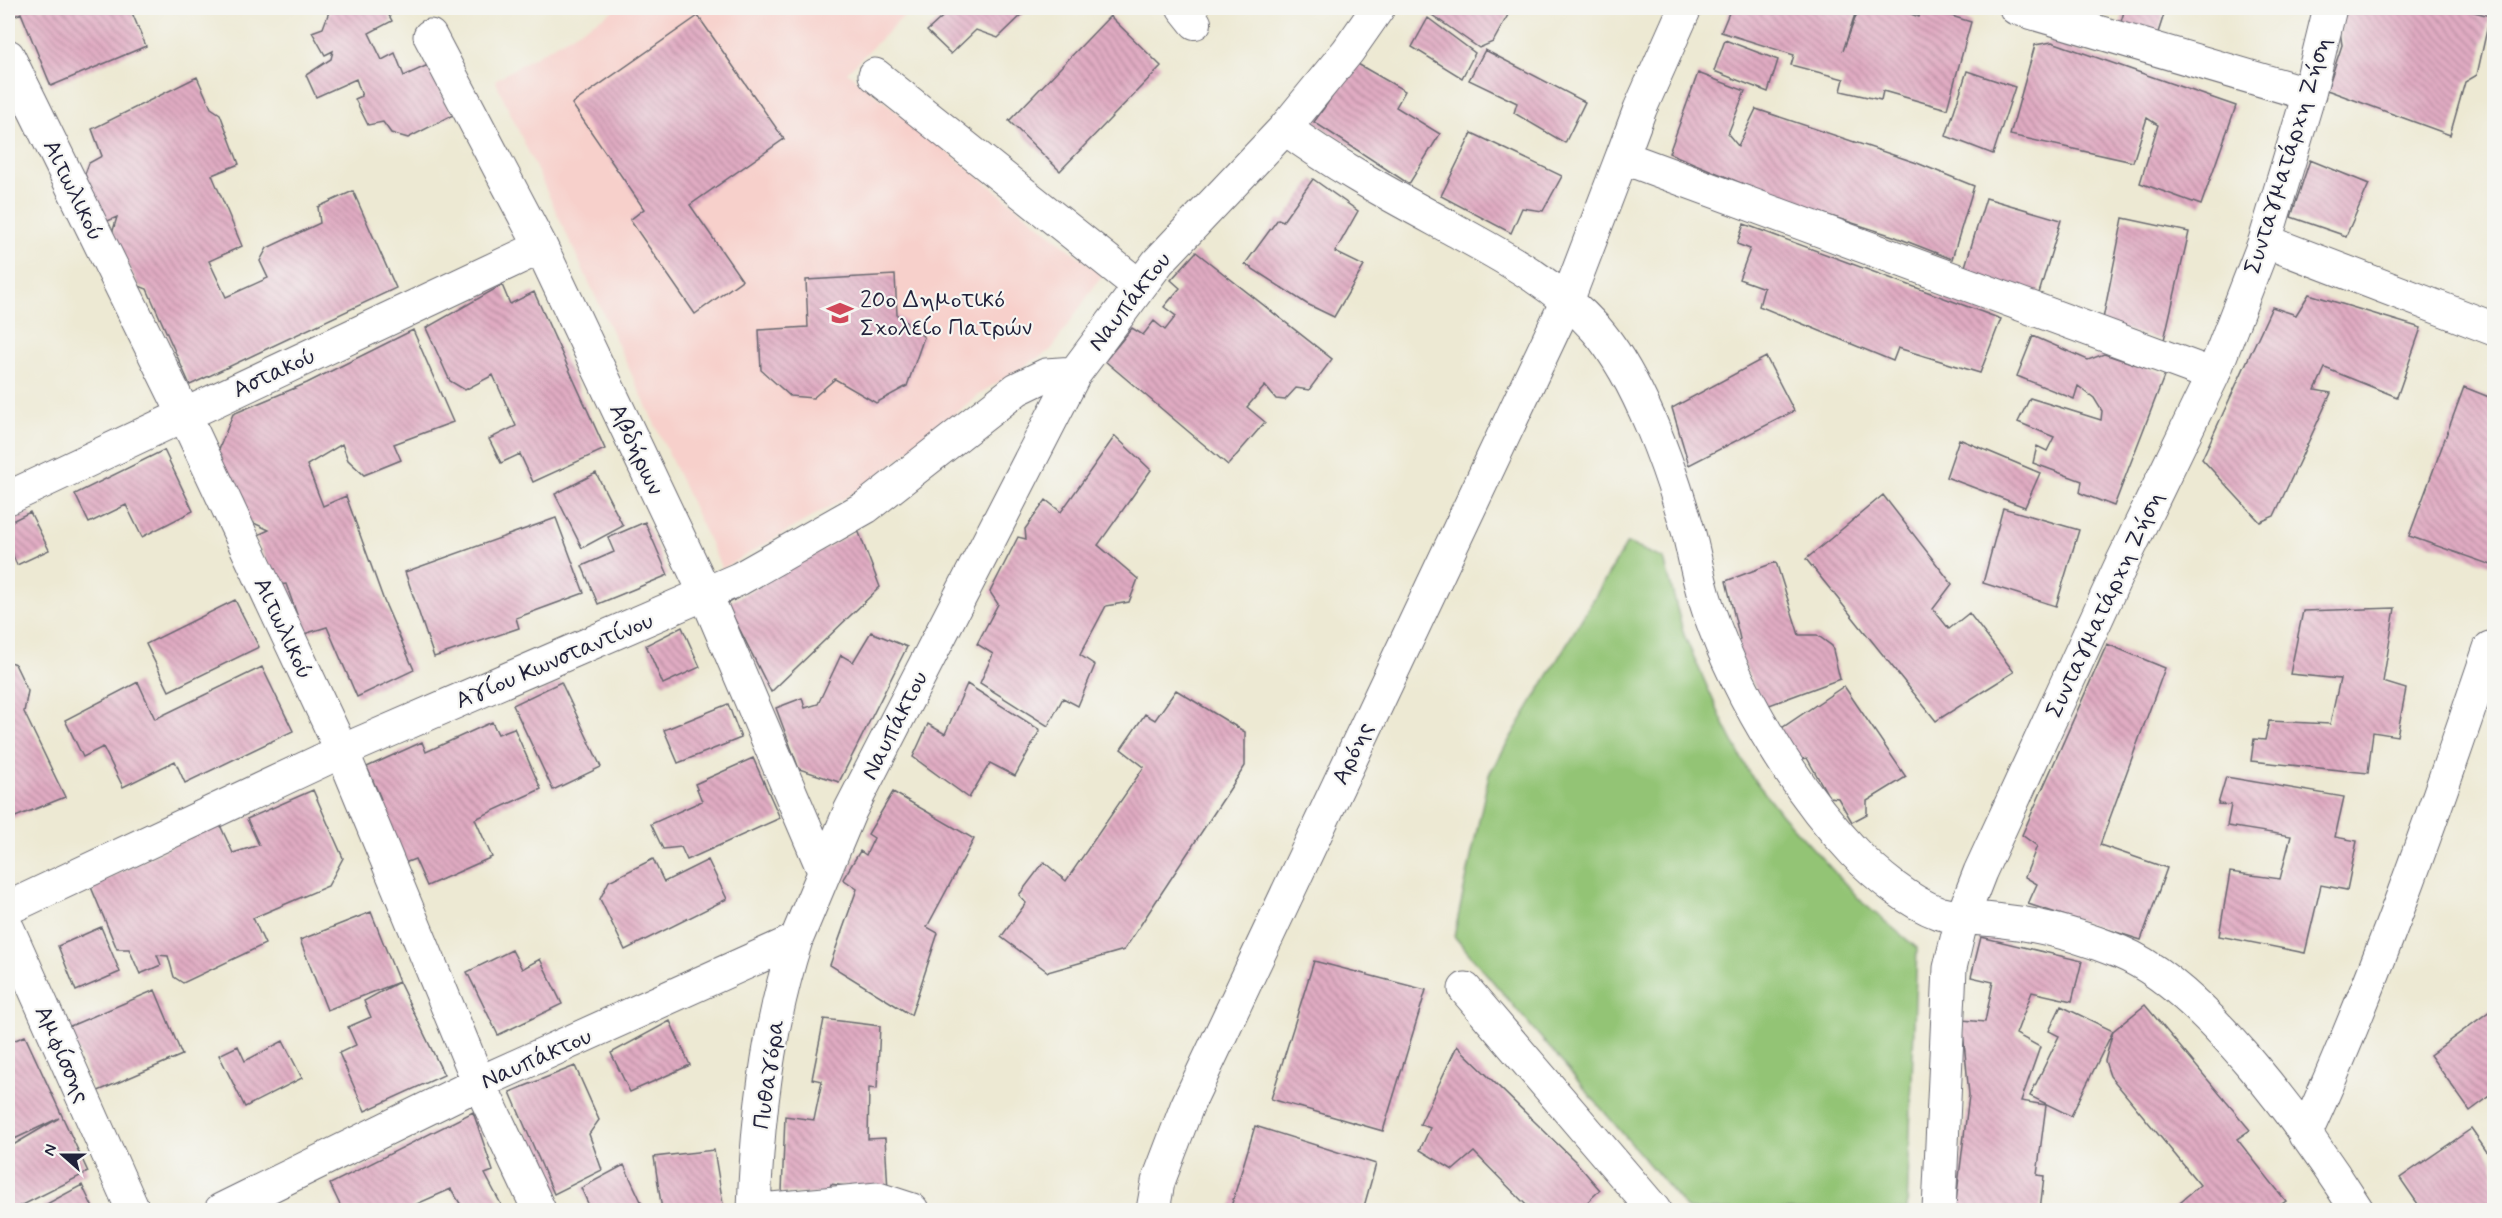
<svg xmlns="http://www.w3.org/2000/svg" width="2502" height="1218" font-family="Mynerve,sans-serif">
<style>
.built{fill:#f7d0cb}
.park{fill:#93c474;stroke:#5a7358;stroke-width:1.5}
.building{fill:url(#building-back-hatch)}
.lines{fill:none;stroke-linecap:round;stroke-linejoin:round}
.pedestrian-casing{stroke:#696870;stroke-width:34}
.minor-casing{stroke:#696870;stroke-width:35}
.tertiary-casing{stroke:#696870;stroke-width:35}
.pedestrian{stroke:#fff;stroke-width:32}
.minor{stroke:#fff;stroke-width:33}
.tertiary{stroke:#fff;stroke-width:33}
.labels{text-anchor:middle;stroke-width:4.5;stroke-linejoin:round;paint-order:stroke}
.street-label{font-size:24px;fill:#22223b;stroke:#f6f6f2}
.poi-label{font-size:24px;fill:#22223b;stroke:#f6f6f2;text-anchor:start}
</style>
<defs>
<pattern id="building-back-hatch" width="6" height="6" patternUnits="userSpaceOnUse" patternTransform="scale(1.5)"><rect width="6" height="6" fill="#e1acc3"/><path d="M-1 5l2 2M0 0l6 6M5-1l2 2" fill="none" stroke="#b68ca0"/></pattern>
</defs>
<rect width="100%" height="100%" fill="#f6f6f2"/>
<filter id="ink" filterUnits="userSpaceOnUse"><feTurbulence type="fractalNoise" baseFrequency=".0167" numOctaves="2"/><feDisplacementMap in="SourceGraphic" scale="12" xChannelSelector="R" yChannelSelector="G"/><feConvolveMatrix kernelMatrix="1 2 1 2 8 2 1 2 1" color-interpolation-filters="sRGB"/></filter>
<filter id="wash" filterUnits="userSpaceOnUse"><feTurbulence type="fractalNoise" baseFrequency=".008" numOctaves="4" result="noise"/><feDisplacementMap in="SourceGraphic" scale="24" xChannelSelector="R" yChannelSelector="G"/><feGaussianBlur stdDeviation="1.35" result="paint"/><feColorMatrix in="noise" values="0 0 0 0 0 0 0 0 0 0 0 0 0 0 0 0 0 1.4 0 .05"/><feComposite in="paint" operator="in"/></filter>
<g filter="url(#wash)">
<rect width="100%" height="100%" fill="#ede9d3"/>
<path class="built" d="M 618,8 L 912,8 L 847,72 L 1102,275 L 1051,350 L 985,390 L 865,486 L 722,569 L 495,80 Z"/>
<path class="park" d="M 1627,543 L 1664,559 L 1684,635 L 1723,722 L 1749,773 L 1782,815 L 1863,903 L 1917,948 L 1907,1210 L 1688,1210 L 1454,936 L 1489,774 Z"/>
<g id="blocks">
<path class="building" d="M 8,8 L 130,8 L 146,46 L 51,86 L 21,13 L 8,19 Z
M 333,8 L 385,8 L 392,21 L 369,33 L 382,60 L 395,53 L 404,76 L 428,65 L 453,115 L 408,138 L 391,133 L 383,122 L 368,125 L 355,99 L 362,96 L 356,79 L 316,97 L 306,75 L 331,59 L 333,51 L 325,55 L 312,32 L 323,28 L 330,9 Z
M 952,8 L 1029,8 L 998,38 L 976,30 L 951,54 L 927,31 Z
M 1422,8 L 1502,8 L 1509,13 L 1493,42 L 1479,48 Z
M 1731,8 L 1857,8 L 1843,51 L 1859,8 L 1895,8 L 1919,17 L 1922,8 L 1926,8 L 1971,22 L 1947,109 L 1883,91 L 1881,100 L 1841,91 L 1844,79 L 1791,65 L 1794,55 L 1721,32 Z
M 2125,8 L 2166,8 L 2156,39 L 2119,29 Z
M 2347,8 L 2458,8 L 2490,16 L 2477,75 L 2465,82 L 2450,135 L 2327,90 L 2342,45 L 2340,31 Z
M 698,16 L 784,139 L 690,205 L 742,280 L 695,314 L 630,220 L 644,209 L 572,104 Z
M 1110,16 L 1161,66 L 1060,171 L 1009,121 Z
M 1428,18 L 1475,53 L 1462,78 L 1412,47 Z
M 1725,40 L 1778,60 L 1768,92 L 1714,71 Z
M 2052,42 L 2236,106 L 2201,205 L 2140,183 L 2158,125 L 2147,118 L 2133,162 L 2010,135 L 2035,45 Z
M 1485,50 L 1585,102 L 1565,143 L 1514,113 L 1517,103 L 1469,80 Z
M 1356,63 L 1405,91 L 1396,107 L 1440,134 L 1409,184 L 1314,122 Z
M 1967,71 L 2015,87 L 1993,154 L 1946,136 Z
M 1698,73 L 1745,91 L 1728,134 L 1738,146 L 1756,109 L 1917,163 L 1974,186 L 1952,259 L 1893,236 L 1784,201 L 1669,153 Z
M 197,77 L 211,108 L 220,114 L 239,164 L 212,175 L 242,246 L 209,261 L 226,297 L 268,278 L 260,261 L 267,248 L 320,223 L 318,207 L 353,191 L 396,288 L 190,385 L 147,289 L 139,286 L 112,234 L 117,217 L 103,223 L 85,174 L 89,163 L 102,156 L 92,129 Z
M 1472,133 L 1562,176 L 1543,211 L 1522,208 L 1511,233 L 1441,196 Z
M 2310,160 L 2369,184 L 2346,236 L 2291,217 Z
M 1313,179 L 1358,211 L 1335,252 L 1364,266 L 1334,317 L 1307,304 L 1245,264 L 1278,219 L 1283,221 Z
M 1986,198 L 2061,220 L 2037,300 L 1963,273 Z
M 2123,218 L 2189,232 L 2164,340 L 2102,324 Z
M 1744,224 L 2001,319 L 1980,373 L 1898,348 L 1893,361 L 1759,306 L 1764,288 L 1739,279 L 1750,249 L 1737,244 Z
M 1196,252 L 1332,359 L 1309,390 L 1296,388 L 1285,400 L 1276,399 L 1265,386 L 1247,407 L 1265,422 L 1228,465 L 1105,361 L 1132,328 L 1143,335 L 1154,321 L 1165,330 L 1176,316 L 1164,307 L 1180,288 L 1171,280 Z
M 895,275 L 897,315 L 924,337 L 907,386 L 876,403 L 835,379 L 813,398 L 790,396 L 761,370 L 759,330 L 808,327 L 806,280 Z
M 502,285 L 510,304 L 534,292 L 605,449 L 533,482 L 520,454 L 501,463 L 489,439 L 516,426 L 493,375 L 465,390 L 450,381 L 426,328 Z
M 2309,294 L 2421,328 L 2397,397 L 2325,368 L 2315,390 L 2331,393 L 2274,516 L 2260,522 L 2202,459 L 2272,307 L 2296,315 Z
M 413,330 L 453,422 L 394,444 L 401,460 L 364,475 L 348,460 L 342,444 L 307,465 L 323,506 L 346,496 L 384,601 L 414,670 L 357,697 L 327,627 L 304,634 L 286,584 L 276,585 L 256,536 L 269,530 L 245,519 L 217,454 L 233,414 L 307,383 Z
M 2033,336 L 2088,360 L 2104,354 L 2165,374 L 2114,506 L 2080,493 L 2082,481 L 2033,463 L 2037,446 L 2047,451 L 2054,437 L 2018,422 L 2030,398 L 2101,420 L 2102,411 L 2094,398 L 2078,386 L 2074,399 L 2017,376 Z
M 1766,357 L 1794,411 L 1689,465 L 1672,408 Z
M 2464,387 L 2494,399 L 2494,566 L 2409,536 Z
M 1115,436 L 1151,470 L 1098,545 L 1138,579 L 1129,602 L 1106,606 L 1080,655 L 1095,665 L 1078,706 L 1063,698 L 1048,726 L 980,683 L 993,654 L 977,644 L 998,604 L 990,592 L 1018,537 L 1026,539 L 1025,529 L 1046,500 L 1061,512 Z
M 1959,439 L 2040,473 L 2025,507 L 1946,477 Z
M 164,450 L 193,511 L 142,537 L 126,505 L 89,523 L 75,494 Z
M 596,473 L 623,526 L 582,548 L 555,494 Z
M 1883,495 L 1952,584 L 1933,609 L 1949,629 L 1969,613 L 2014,672 L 1936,721 L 1806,559 Z
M 2003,508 L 2079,530 L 2056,606 L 1983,583 Z
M 30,512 L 49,550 L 17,565 L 8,544 L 8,523 Z
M 556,518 L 584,593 L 516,618 L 519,628 L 434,657 L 405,572 Z
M 645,522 L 668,575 L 598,604 L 582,566 L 614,552 L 608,538 Z
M 858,530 L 880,587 L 771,692 L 727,604 Z
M 1776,562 L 1799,635 L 1817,635 L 1832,646 L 1840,679 L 1764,707 L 1734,643 L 1740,639 L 1726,581 Z
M 235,600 L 259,647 L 169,691 L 146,644 Z
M 2395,608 L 2383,682 L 2406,689 L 2397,736 L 2373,732 L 2368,773 L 2251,761 L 2254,739 L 2265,740 L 2269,721 L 2330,724 L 2340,679 L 2290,674 L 2303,611 Z
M 682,627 L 700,667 L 663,684 L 646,645 Z
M 871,632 L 907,647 L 839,782 L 799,769 L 776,708 L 802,698 L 805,708 L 818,704 L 841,655 L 853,662 Z
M 2107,644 L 2165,668 L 2100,845 L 2167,868 L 2141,940 L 2028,904 L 2037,884 L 2025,877 L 2037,846 L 2022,835 Z
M 8,661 L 15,664 L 28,691 L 24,712 L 65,797 L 8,820 Z
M 262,667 L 293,731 L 185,783 L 175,761 L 123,787 L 103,747 L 83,757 L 65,720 L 138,682 L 155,719 Z
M 561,682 L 601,767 L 553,790 L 513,705 Z
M 967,684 L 1040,730 L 1015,776 L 990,763 L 969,798 L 913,757 L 928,724 L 945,734 Z
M 1844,686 L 1906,777 L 1867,801 L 1867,814 L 1852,822 L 1838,798 L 1829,797 L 1807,758 L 1798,760 L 1776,732 Z
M 1176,690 L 1245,732 L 1245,766 L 1124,950 L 1048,972 L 1001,937 L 1026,903 L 1019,895 L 1044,862 L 1066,881 L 1144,767 L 1121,749 L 1145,714 L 1155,720 Z
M 728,704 L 741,738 L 678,763 L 664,730 Z
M 492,722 L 498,734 L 514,728 L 541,789 L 475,819 L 492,857 L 427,886 L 415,859 L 402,864 L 374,803 L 381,799 L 367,767 L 422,742 L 426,752 Z
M 753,758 L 780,818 L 687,860 L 681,847 L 663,849 L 651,824 L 702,801 L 695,784 Z
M 2226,777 L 2344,797 L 2335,837 L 2357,841 L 2347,890 L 2321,885 L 2305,953 L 2219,936 L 2230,872 L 2280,879 L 2291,836 L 2227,826 L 2231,805 L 2218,804 Z
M 313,790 L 343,858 L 328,886 L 253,918 L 265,944 L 183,983 L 174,977 L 168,956 L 157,955 L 161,965 L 140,974 L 129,949 L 117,949 L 91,887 L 219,823 L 233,853 L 259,845 L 247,819 Z
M 893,792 L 974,839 L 927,927 L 938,933 L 911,1015 L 830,965 L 857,889 L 843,879 L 860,851 L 866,855 L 874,838 L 868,834 Z
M 653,859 L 664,882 L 708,860 L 727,899 L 625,950 L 600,899 L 609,881 Z
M 371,912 L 399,982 L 327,1010 L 300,940 Z
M 101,927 L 120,972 L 76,991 L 58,946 Z
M 1981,937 L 2082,961 L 2072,1001 L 2032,992 L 2016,1034 L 2040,1047 L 2021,1101 L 2046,1105 L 2037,1175 L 2044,1176 L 2040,1210 L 1955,1210 L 1969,1095 L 1962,1020 L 1985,1022 L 1993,982 L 1971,977 Z
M 512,950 L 522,969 L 540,959 L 562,1004 L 498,1035 L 467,972 Z
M 1314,961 L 1426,990 L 1383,1131 L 1271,1099 Z
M 399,982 L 444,1075 L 365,1111 L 339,1053 L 356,1045 L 348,1027 L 371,1017 L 364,1001 Z
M 155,990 L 182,1055 L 96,1092 L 68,1027 Z
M 2145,1005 L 2250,1130 L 2237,1139 L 2286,1201 L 2273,1210 L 2176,1210 L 2174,1207 L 2200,1185 L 2110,1076 L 2105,1061 L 2113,1031 Z
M 2061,1006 L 2113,1031 L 2071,1116 L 2030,1096 L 2059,1036 L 2049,1031 Z
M 2494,1008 L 2494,1093 L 2470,1111 L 2430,1055 Z
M 824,1019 L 880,1026 L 877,1089 L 869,1088 L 868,1139 L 885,1138 L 888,1191 L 831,1184 L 827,1195 L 782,1192 L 785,1116 L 814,1120 L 822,1081 L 812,1079 Z
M 670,1021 L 690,1065 L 630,1092 L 611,1053 Z
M 25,1036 L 88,1172 L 13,1210 L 8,1210 L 8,1148 L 59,1118 L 8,1142 L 8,1043 Z
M 283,1041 L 302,1078 L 245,1107 L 219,1055 L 238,1046 L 245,1061 Z
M 1457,1046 L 1576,1162 L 1600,1190 L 1579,1210 L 1531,1210 L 1474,1152 L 1453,1170 L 1420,1150 L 1430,1128 L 1420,1124 Z
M 575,1066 L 599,1120 L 589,1134 L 602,1170 L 554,1194 L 510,1092 Z
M 473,1112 L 493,1171 L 485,1174 L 504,1210 L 464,1210 L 451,1189 L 412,1206 L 414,1210 L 333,1210 L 341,1207 L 330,1184 Z
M 1255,1126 L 1376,1164 L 1363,1210 L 1230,1210 Z
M 2471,1129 L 2494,1162 L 2494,1208 L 2490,1210 L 2422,1210 L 2400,1178 Z
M 714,1150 L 724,1210 L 662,1210 L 654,1157 Z
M 624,1165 L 645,1210 L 591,1210 L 581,1188 Z
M 82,1185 L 94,1210 L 45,1210 L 43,1206 Z"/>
</g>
</g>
<g filter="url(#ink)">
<use href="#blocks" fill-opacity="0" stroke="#696870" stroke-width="1.5"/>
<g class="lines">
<g class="pedestrian-casing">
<path id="pedestrian" d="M 1183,8 L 1195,23"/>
</g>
<g class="minor-casing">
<path id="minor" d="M 2016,8 L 2309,94
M 430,36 L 541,247 L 706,595 L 824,871
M 8,56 L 184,414 L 342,751 L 479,1083 L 539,1210
M 875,75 L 1139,286
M 1285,128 C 1337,167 1394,197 1451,228 C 1502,256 1556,284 1596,329 C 1639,378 1671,471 1689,534 C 1694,554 1698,576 1704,596 C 1730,682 1793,788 1854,852 C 1876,875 1909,902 1939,913 C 1960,919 1981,918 2003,921 C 2042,925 2083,937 2120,952 C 2205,987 2308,1133 2357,1210
M 1622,157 L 1640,109 L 1685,8
M 2265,241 L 2494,329
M 1567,301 L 1622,157 L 2213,375
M 8,498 L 541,247
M 8,908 L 342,751 L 739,579 L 866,507 L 1017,389 L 1046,375 L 1075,373
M 8,929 L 133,1210
M 1465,989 L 1654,1210
M 2305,1135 C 2377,977 2434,813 2490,648
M 221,1210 L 479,1083 L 796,940 L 850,811 L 1075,373 L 1158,262 L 1285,128 L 1348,51 L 1378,8
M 754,1210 C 757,1119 768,1027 796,940
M 761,1210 L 878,1199 L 912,1210
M 1939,1210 L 1950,968 L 1962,918 L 1980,872 L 2122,563 L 2213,375 L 2265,241 L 2309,94 L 2330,8"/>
</g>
<g class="tertiary-casing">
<path id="tertiary" d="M 1153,1210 L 1158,1182 L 1187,1106 L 1567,301"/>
</g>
<use href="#pedestrian" class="pedestrian"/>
<use href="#minor" class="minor"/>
<use href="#tertiary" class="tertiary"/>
</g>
</g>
<defs>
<g id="school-bare" transform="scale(2.07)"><path d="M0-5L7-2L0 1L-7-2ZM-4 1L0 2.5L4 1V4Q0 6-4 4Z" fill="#d1495b" stroke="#f6f6f2" stroke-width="2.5" paint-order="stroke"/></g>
</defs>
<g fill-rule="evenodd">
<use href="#school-bare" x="840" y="313"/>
</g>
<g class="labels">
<g class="street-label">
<text transform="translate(2287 155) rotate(-73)" y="8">Συνταγματάρχη Ζήση</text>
<text transform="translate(74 190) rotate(64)" y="8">Αιτωλικού</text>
<text transform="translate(1129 301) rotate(-52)" y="8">Ναυπάκτου</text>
<text transform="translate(274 372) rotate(-25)" y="8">Αστακού</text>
<text transform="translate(637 449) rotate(65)" y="8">Αβδήρων</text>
<text transform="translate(2104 604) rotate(-65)" y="8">Συνταγματάρχη Ζήση</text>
<text transform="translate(284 628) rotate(65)" y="8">Αιτωλικού</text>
<text transform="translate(554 660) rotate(-23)" y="8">Αγίου Κωνσταντίνου</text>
<text transform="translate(894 725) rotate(-63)" y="8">Ναυπάκτου</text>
<text transform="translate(1352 753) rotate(-65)" y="8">Αρόης</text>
<text transform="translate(63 1054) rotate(66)" y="8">Αμφίσσης</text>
<text transform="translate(536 1058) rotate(-24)" y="8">Ναυπάκτου</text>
<text transform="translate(768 1074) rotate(-82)" y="8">Πυθαγόρα</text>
</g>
<g class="poi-label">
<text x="860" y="307">20ο Δημοτικό<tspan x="860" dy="28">Σχολείο Πατρών</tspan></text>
</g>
</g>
<rect width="2502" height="1218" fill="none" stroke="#f6f6f2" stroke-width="30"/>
<g transform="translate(63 1155) rotate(291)" stroke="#f6f6f2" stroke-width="4.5" paint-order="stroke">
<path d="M0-4.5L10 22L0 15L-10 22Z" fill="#22223b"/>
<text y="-9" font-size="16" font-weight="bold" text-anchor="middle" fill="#22223b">N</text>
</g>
</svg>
